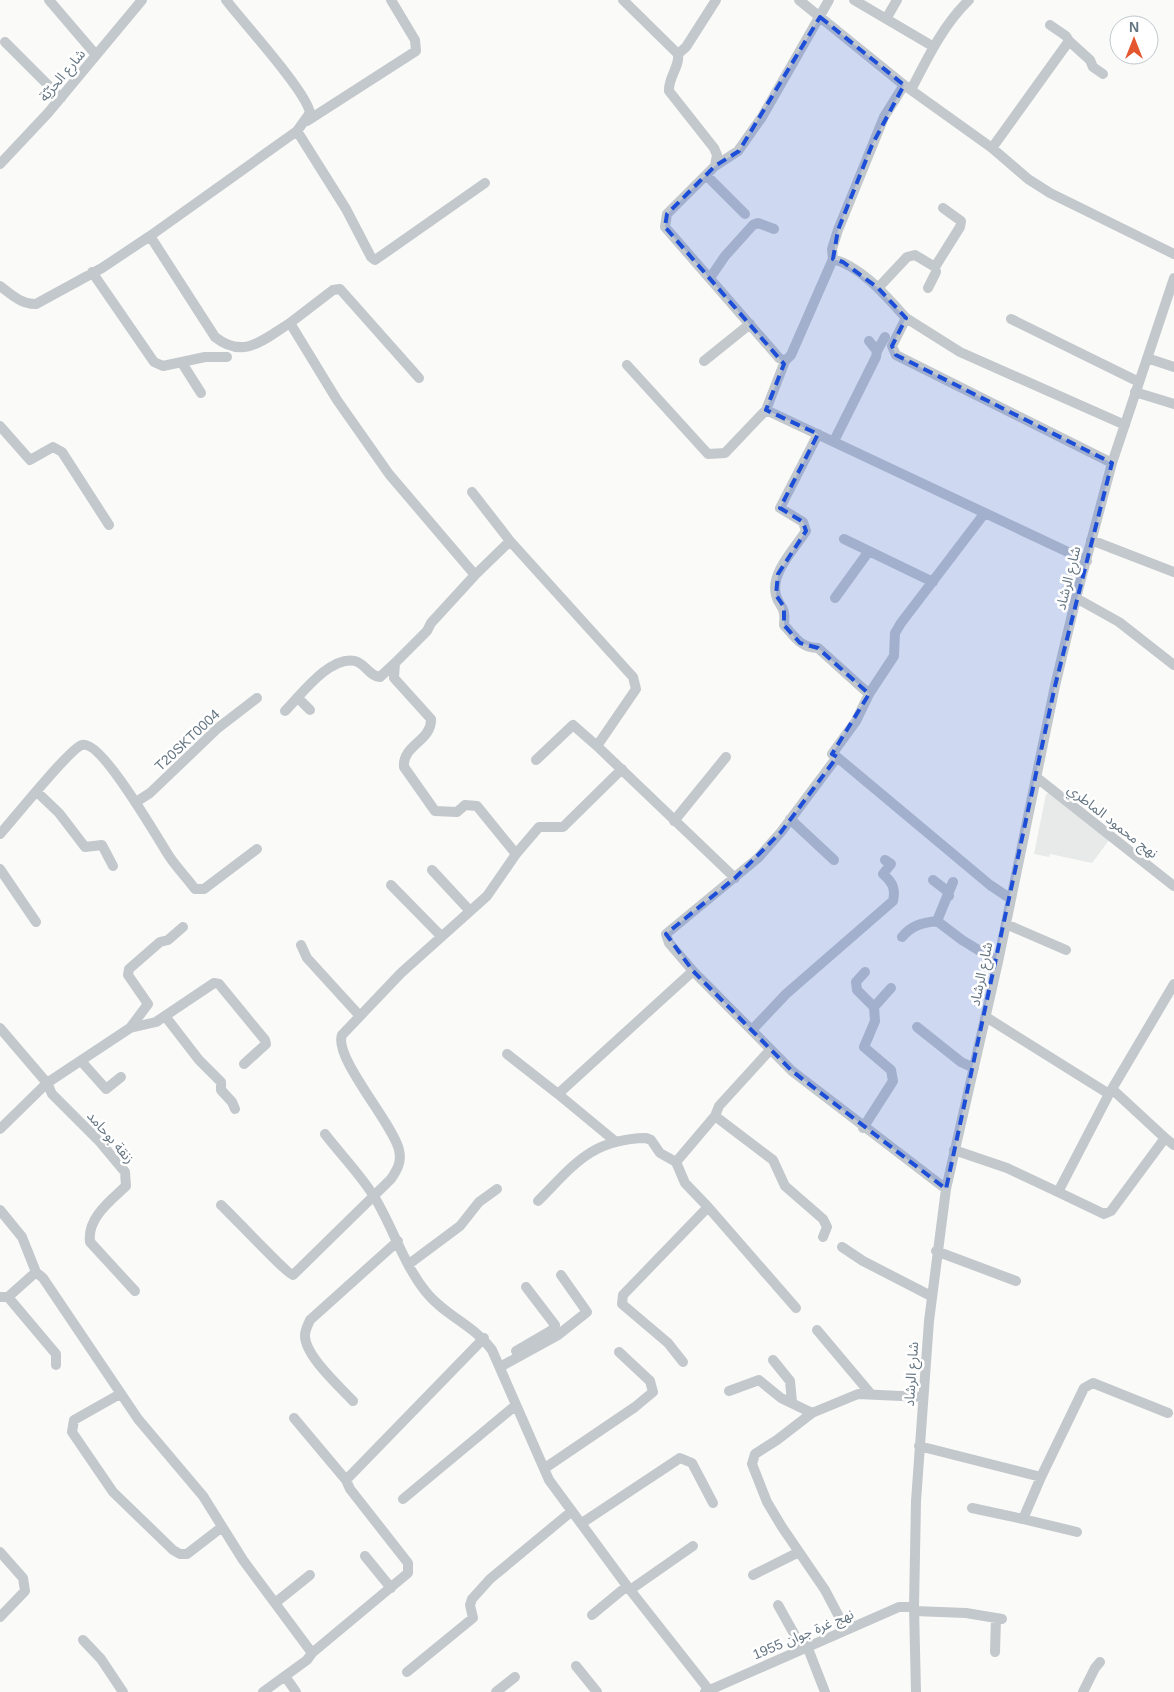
<svg xmlns="http://www.w3.org/2000/svg" width="1174" height="1692" font-family="Helvetica,'Noto Sans Arabic',sans-serif">
<style>
.built{fill:#e8e9e9}
.lines{fill:none;stroke-linecap:round;stroke-linejoin:round}
.minor{stroke:#c3c8cc;stroke-width:10}
.marked{fill:#1d4ed8;fill-opacity:0.2;stroke:#1d4ed8;stroke-width:4;stroke-dasharray:10 6;stroke-linejoin:round}
.labels{text-anchor:middle;stroke-width:5;stroke-linejoin:round;paint-order:stroke}
.street-label{font-size:14px;fill:#657683;stroke:#fff}
</style>
<rect width="100%" height="100%" fill="#fafaf8"/>
<path class="built" d="M 1050,793 L 1110,839 L 1092,863 L 1050,854 L 1049,857 L 1034,854 L 1046,794 Z"/>
<g class="lines">
<path class="minor" d="M 49,0 L 96,55
M 623,0 L 678,54 C 680,67 668,77 669,91 L 714,148 L 717,155 L 715,166
M 799,0 L 904,85 L 992,148 L 1028,179 L 1050,193 L 1174,254
M 829,0 L 762,117 L 738,151 L 715,166 L 667,214 L 665,227 L 779,358 L 785,361 L 766,410 L 1087,561
M 854,0 L 934,47
M 886,19 L 897,0
M 1050,25 L 1066,36 L 1069,41
M 5,42 L 61,98
M 678,54 L 686,47 L 716,0
M 911,90 C 927,59 943,25 969,0
M 307,121 L 416,51 L 415,40 L 391,0
M 297,131 L 346,209 L 371,257 L 375,260 L 485,183
M 992,148 L 1069,41 L 1090,60 L 1093,67 L 1103,74
M 0,164 L 48,113 L 142,0
M 706,175 L 745,214
M 150,236 L 297,131 L 310,113 C 307,92 242,21 226,0
M 833,259 C 862,267 886,296 906,318 L 892,346 L 896,355 L 1112,463
M 92,272 L 154,362 L 163,366 L 205,357 L 227,357
M 710,278 L 725,256 L 753,225 L 758,223 L 774,229
M 0,286 C 11,294 22,305 36,304 L 102,268 L 150,236 L 215,337 C 244,360 264,339 290,323 L 337,400 L 389,474 L 475,575 L 510,541 L 633,677 L 636,689 L 597,746 L 735,878
M 878,288 L 907,257 L 915,255 L 935,267 L 960,227 L 961,221 L 943,208
M 928,288 L 936,272 L 935,267
M 906,318 L 960,352 L 1125,425
M 1011,319 L 1139,382
M 290,323 L 333,290 L 340,289 L 419,378
M 877,351 L 885,337
M 1147,358 L 1174,367
M 704,361 L 750,324
M 785,361 L 791,355 L 833,259 L 832,249 L 838,230 L 884,117 L 904,85
M 182,363 L 201,393
M 627,365 L 708,454 L 725,453 L 766,410
M 1135,392 L 1174,404
M 0,426 L 30,460 L 53,447 L 62,452 L 109,525
M 818,434 L 780,508 L 803,522 L 806,531 C 795,548 770,573 776,595 C 779,609 786,603 784,625 C 795,637 801,648 818,648 L 869,694
M 834,441 L 876,357 L 877,351 L 869,341
M 472,492 L 510,541
M 844,539 L 933,582
M 1091,540 L 1174,572
M 475,575 L 431,623 L 427,631 L 395,663 L 394,678 L 431,719 C 432,741 402,745 404,767 L 435,811 L 457,812 L 465,805 L 477,806 L 516,854
M 835,598 L 869,551
M 1076,598 L 1119,622 L 1174,665
M 298,698 L 310,710
M 285,711 C 300,696 330,655 355,661 C 366,664 369,676 380,677 L 395,663
M 837,757 L 832,754 L 856,721 L 869,694 L 894,656 L 895,633 L 901,623 L 984,514
M 536,760 L 573,725 L 597,746
M 1036,777 L 1174,886
M 37,792 L 59,813 L 85,847 L 102,845 L 113,866
M 136,802 L 150,793 L 218,728 L 257,698
M 790,819 L 834,860
M 674,821 L 726,757
M 0,834 C 13,820 69,749 82,745 C 101,739 158,839 169,856 C 177,868 187,878 195,889 L 204,889 L 257,849
M 0,869 L 36,922
M 432,870 L 470,911
M 933,880 L 946,890 L 949,896
M 391,885 L 441,936
M 937,921 L 953,882
M 1006,924 L 1066,950
M 902,937 C 912,925 922,923 937,921 L 962,940 L 998,962
M 301,945 L 307,958 L 359,1015
M 874,1007 L 891,988
M 165,1016 L 199,1060 L 221,1082 L 221,1090 L 232,1102 L 235,1109
M 986,1017 L 1109,1094
M 917,1027 L 961,1062 L 974,1068
M 0,1028 L 47,1083 L 52,1094 L 100,1142 L 125,1172 L 126,1186 C 110,1201 87,1218 90,1242 L 135,1291
M 130,1028 L 148,1004 L 128,975 L 129,969 L 160,942 L 168,940 L 183,927
M 752,1030 L 786,994 L 893,901 C 896,888 892,882 883,874 L 891,864 L 885,860
M 507,1054 L 558,1094
M 81,1061 L 106,1089 L 121,1077
M 715,1116 L 773,1160 L 785,1186 L 823,1219 L 827,1227 L 823,1237
M 863,1128 L 893,1081 L 891,1070 L 864,1047 L 875,1021 L 874,1007 L 857,990 L 856,982 L 865,972
M 0,1129 L 47,1083 L 130,1028 L 156,1022 L 214,983 L 219,984 L 265,1040 L 266,1044 L 244,1064
M 325,1134 C 341,1155 361,1175 375,1198 C 393,1228 404,1265 426,1292 C 445,1316 474,1325 492,1350 L 549,1480 L 627,1586 L 709,1690
M 1165,1138 L 1174,1145
M 616,1142 L 558,1094 L 693,971
M 954,1150 L 1007,1168 L 1058,1192 L 1109,1094 L 1174,984
M 676,1162 L 685,1183 L 708,1207 L 623,1295 L 622,1304 L 668,1343 L 683,1362
M 946,1189 L 792,1071 L 693,971 L 669,943 L 666,934 L 758,858 L 781,832 L 837,757 L 990,885 L 1011,899
M 1058,1192 L 1104,1214 L 1111,1211 L 1165,1138 L 1112,1089
M 538,1201 C 574,1165 591,1139 646,1138 L 651,1140 L 660,1153 L 676,1162 L 715,1116 L 719,1106 L 770,1050
M 221,1205 C 232,1215 287,1274 293,1275 L 391,1179 C 397,1170 402,1162 399,1150 C 394,1125 333,1057 342,1035 L 401,973 L 487,896 L 516,854 L 539,827 L 563,827 L 622,769
M 708,1207 L 796,1308
M 0,1210 L 22,1237 L 36,1272 L 43,1278 L 138,1419 L 203,1496 L 243,1560 L 312,1653
M 842,1247 L 863,1261 L 931,1296
M 936,1251 L 1016,1281
M 409,1264 L 460,1226 L 479,1202 L 497,1189
M 0,1297 L 8,1297 L 36,1272
M 8,1297 L 56,1354 L 56,1365
M 817,1330 L 870,1393
M 516,1351 L 552,1330 L 555,1325 L 526,1287
M 773,1360 L 790,1381 L 792,1402
M 500,1367 L 558,1335 L 587,1312 L 561,1275
M 729,1391 L 759,1380 L 781,1398 L 812,1413 L 858,1394 L 923,1397
M 120,1394 L 74,1420 L 72,1432 L 113,1492 L 173,1550 L 180,1554 L 187,1554 L 222,1527
M 353,1401 C 340,1387 304,1355 305,1335 C 305,1330 308,1325 310,1320 L 398,1241
M 812,1413 L 777,1440 L 755,1454 L 752,1464 L 767,1502 L 782,1527 L 825,1590 L 846,1630
M 294,1418 L 346,1480
M 919,1446 L 1041,1477 L 1084,1388 L 1093,1383 L 1168,1413
M 545,1468 L 635,1407 L 653,1392 L 650,1381 L 619,1352
M 1041,1477 L 1023,1519 L 1077,1532
M 403,1499 L 516,1405
M 972,1508 L 1023,1519
M 582,1523 L 680,1458 L 692,1463 L 713,1503
M 0,1552 L 23,1578 L 25,1591 L 0,1617
M 365,1556 L 391,1588
M 753,1575 L 799,1552
M 630,1590 L 693,1546
M 275,1603 L 310,1575
M 778,1605 L 802,1648
M 914,1611 L 966,1613 L 1002,1619
M 592,1615 L 627,1586
M 83,1640 L 101,1659 L 123,1692
M 807,1646 L 825,1692
M 995,1652 L 996,1618
M 576,1666 L 597,1692
M 407,1672 L 473,1618 L 470,1605 L 472,1599 L 490,1579 L 572,1511
M 285,1676 L 296,1692
M 263,1692 L 307,1660 L 312,1653 L 408,1573 L 408,1563 L 350,1489 L 346,1480 L 484,1338
M 496,1692 L 515,1677
M 705,1692 L 899,1607 L 914,1607
M 916,1692 L 914,1607 L 916,1501 L 929,1321 L 946,1189 L 998,962 L 1055,686 L 1076,598 L 1112,463 L 1174,278
M 1083,1692 L 1095,1668 L 1100,1662"/>
</g>
<path class="marked" d="M 820,17 L 904,85 L 872,145 L 838,230 L 833,259 L 843,262 L 878,288 L 906,318 L 892,346 L 896,355 L 1112,463 L 1055,686 L 946,1189 L 792,1071 L 693,971 L 666,934 L 735,878 L 781,832 L 837,757 L 832,754 L 869,694 L 818,648 L 800,643 L 784,625 L 784,607 L 776,595 L 778,574 L 806,531 L 803,522 L 780,508 L 818,434 L 766,410 L 784,364 L 665,227 L 667,214 L 715,166 L 739,151 Z"/>
<g class="labels">
<g class="street-label">
<text transform="translate(62 75) rotate(-50)" y="5">شارع الحرّيّة</text>
<text transform="translate(1068 578) rotate(-76)" y="5">شارع الرشاد</text>
<text transform="translate(187 740) rotate(-43)" y="5">T20SKT0004</text>
<text transform="translate(1113 821) rotate(38)" y="5">نهج محمود الماطري</text>
<text transform="translate(981 974) rotate(-78)" y="5">شارع الرشاد</text>
<text transform="translate(111 1137) rotate(49)" y="5">زنقة بوحامد</text>
<text transform="translate(911 1374) rotate(-86)" y="5">شارع الرشاد</text>
<text transform="translate(803 1634) rotate(-23)" y="5">نهج غرة جوان 1955</text>
</g>
</g>
<g transform="translate(1134 40)"><circle r="24" fill="#ffffff" stroke="#c1c8cd"/>
<path d="M0-4L9 19L0 12L-9 19Z" fill="#e4572e"/>
<text y="-8" font-size="14" font-weight="bold" text-anchor="middle" fill="#657683">N</text>
</g>
</svg>
